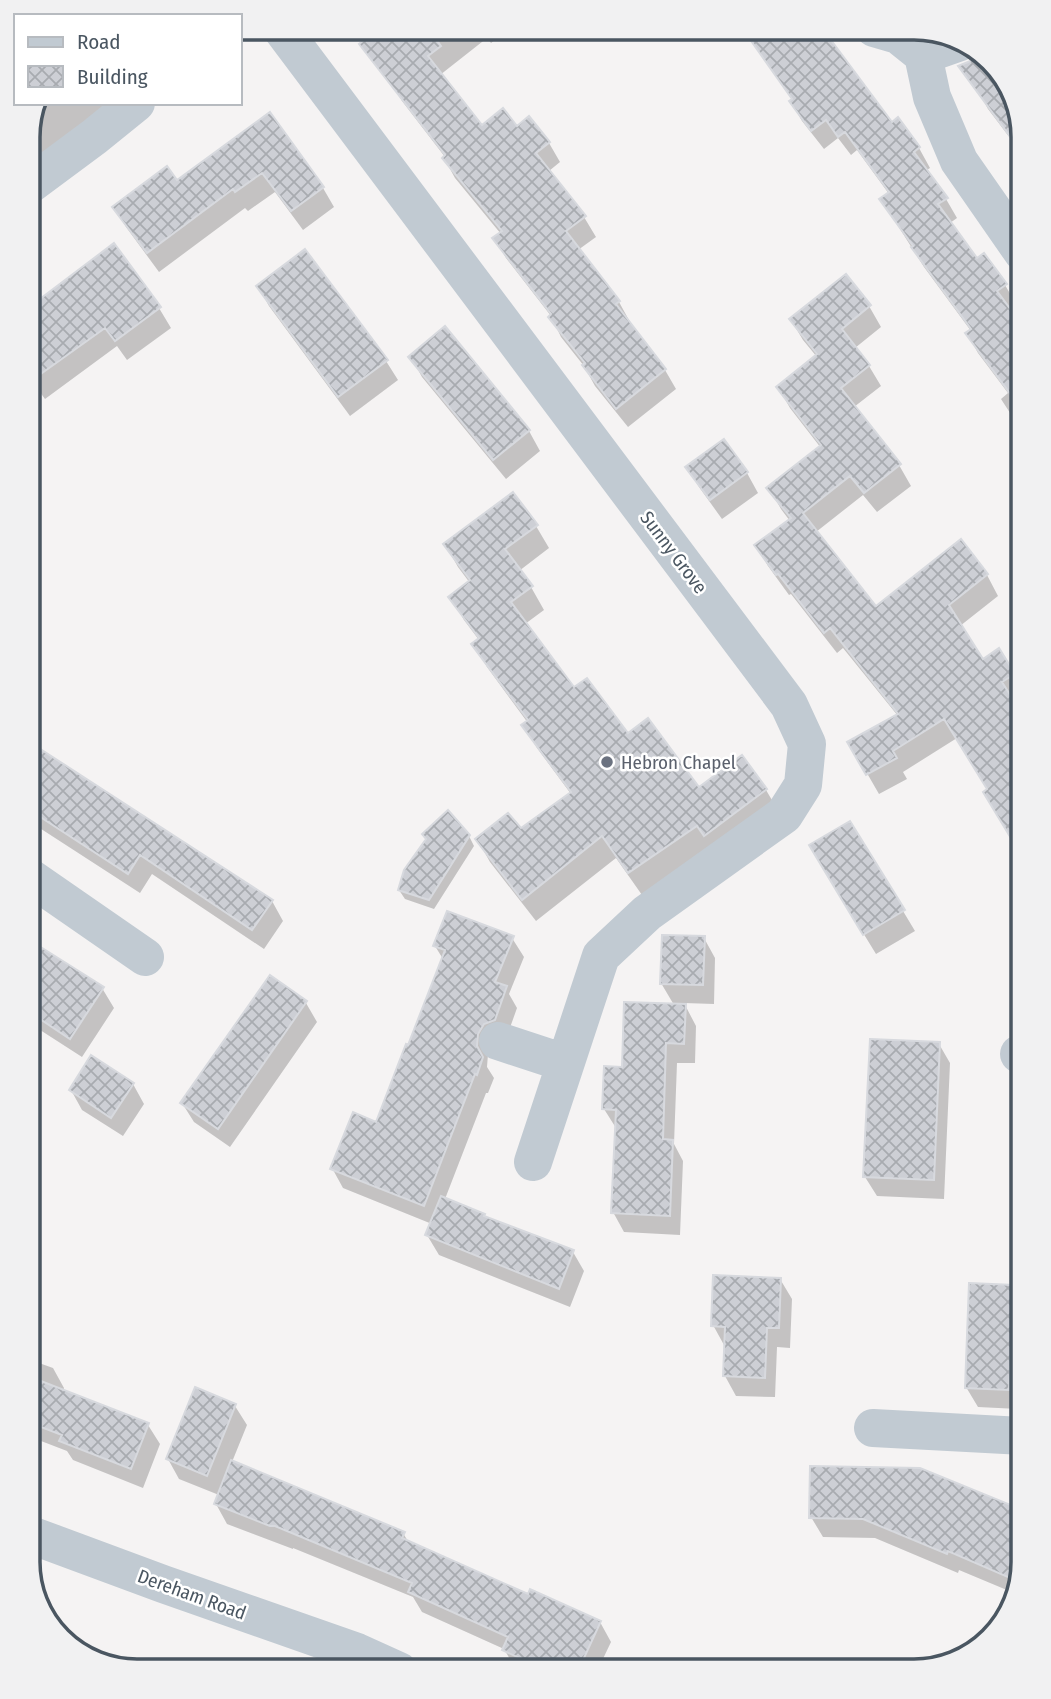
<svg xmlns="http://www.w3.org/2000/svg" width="1051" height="1699" font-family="'Fira Sans Condensed',sans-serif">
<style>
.shadow{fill:#0003}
.building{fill:url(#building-cross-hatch);stroke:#d7d9de;stroke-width:2}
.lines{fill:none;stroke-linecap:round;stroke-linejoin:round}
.minor{stroke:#c1cad2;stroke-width:38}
.worship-dot{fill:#6b7280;stroke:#fff;stroke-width:2.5}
.labels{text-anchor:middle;stroke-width:5;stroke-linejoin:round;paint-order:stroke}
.street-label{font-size:19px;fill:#4a5661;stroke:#fff}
.worship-label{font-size:19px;fill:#5b616d;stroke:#fff;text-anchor:start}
.rim{fill:none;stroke:#4a5661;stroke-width:3.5}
</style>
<defs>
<pattern id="building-cross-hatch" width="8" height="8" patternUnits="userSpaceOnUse" patternTransform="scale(1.75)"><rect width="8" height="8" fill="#cdcfd5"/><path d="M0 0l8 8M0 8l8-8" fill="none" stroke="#a8abb0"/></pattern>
</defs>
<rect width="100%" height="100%" fill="#f5f3f3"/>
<path class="shadow" d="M 382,28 L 510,28 L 491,43 L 487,38 L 440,75 L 482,128 L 517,128 L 549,143 L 560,162 L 549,171 L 584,217 L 596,237 L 578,250 L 619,302 L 630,322 L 628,323 L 665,370 L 676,389 L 628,427 L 595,386 L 584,366 L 561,337 L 551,316 L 506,258 L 495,239 L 501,234 L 455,178 L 444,158 L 445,157 L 402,101 L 390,81 Z
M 743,28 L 824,28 L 811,38 L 891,124 L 898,120 L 919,148 L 930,168 L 925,171 L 946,199 L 957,218 L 950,223 L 977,260 L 1005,285 L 1016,304 L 1009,310 L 1023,329 L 1023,433 L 1001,399 L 1008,393 L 978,353 L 967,333 L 971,331 L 924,267 L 881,199 L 889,194 L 857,150 L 851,155 L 838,138 L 824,149 L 802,121 L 791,102 L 793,101 Z
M 977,89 L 1023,149 L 1020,151 L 988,109 Z
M 41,103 L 119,103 L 28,179 L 28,131 Z
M 269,115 L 323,188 L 334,207 L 303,230 L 275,192 L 248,211 L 245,208 L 159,272 L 126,227 L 114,207 L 177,182 Z
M 1023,187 L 1023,203 L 1016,192 Z
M 113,246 L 159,308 L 171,328 L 127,360 L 117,346 L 45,399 L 34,384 L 28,388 L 28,310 Z
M 846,277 L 869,306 L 881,327 L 855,348 L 869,366 L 881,386 L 854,407 L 899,465 L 911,486 L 877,512 L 863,495 L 816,532 L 875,608 L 960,542 L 987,575 L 998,596 L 960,626 L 982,661 L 998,651 L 1023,692 L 1023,697 L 1013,703 L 1023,855 L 989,790 L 957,738 L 903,772 L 907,779 L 879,794 L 849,742 L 898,716 L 843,648 L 837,653 L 791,594 L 789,595 L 768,566 L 756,546 L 790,521 L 781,509 L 769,488 L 821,448 L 790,408 L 778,387 L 817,357 L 803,340 L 791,320 Z
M 258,286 L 386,361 L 398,380 L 350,416 L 269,306 Z
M 445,329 L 529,431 L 540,451 L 506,479 L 422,377 L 411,357 Z
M 688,468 L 747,473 L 758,493 L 722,519 L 699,487 Z
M 536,526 L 549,548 L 519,571 L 531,587 L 544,610 L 525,624 L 573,690 L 627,736 L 699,790 L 766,790 L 779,812 L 642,895 L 616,858 L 536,921 L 490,862 L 477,839 L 520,831 L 571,794 L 537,748 L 524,726 L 528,723 L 487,667 L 474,644 L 479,640 L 464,620 L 451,597 L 470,583 L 458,567 L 445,544 Z
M 28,739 L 39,746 L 43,753 L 272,901 L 283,921 L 264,949 L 152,874 L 140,893 L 35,825 L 28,818 Z
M 469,836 L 474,846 L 434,909 L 405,899 L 399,890 Z
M 822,866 L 903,911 L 915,931 L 876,954 Z
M 512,938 L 524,957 L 509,994 L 517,1008 L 506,1039 L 488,1054 L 487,1067 L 494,1078 L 488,1093 L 486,1093 L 445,1199 L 484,1215 L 486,1218 L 573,1252 L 584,1271 L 570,1307 L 439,1255 L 427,1235 L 432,1224 L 343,1188 L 332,1168 L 377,1124 L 409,1048 L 443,959 L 435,946 Z
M 704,938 L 715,958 L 714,1004 L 684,1003 L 696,1026 L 695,1063 L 677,1063 L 674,1144 L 683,1161 L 680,1235 L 624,1232 L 613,1212 L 616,1128 L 604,1109 L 624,1069 L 674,1005 L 661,983 Z
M 28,939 L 102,988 L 114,1008 L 82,1057 L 37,1028 L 32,1020 L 28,1017 Z
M 306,1003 L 317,1022 L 230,1147 L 194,1122 L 182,1103 Z
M 939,1044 L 950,1063 L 944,1199 L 877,1196 L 865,1177 Z
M 133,1084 L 144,1104 L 123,1136 L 82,1110 L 71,1090 Z
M 780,1279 L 792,1299 L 790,1348 L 777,1347 L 775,1397 L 736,1396 L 725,1376 L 726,1345 L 724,1345 L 713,1325 Z
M 1013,1286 L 1023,1304 L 1020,1409 L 978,1407 L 966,1387 Z
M 28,1359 L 53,1368 L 64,1388 L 63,1392 L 148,1425 L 160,1444 L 143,1488 L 73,1460 L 67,1451 L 28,1436 Z
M 235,1406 L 247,1425 L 232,1462 L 403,1533 L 409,1543 L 528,1596 L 600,1622 L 611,1642 L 601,1663 L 622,1671 L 517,1671 L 504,1649 L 422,1612 L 413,1597 L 293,1548 L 293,1549 L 227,1524 L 216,1504 L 219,1495 L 179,1479 L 168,1459 Z
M 1023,1513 L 1023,1562 L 1014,1593 L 959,1570 L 958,1573 L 875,1538 L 823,1537 L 811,1517 Z"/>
<path class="building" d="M 379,28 L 428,28 L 441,46 L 428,56 L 482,125 L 503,108 L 517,126 L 529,116 L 550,142 L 536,153 L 586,216 L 566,231 L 620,301 L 616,304 L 666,369 L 616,409 L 582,365 L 585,363 L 548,317 L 551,314 L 492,238 L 502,231 L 442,158 L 445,155 L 359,44 Z
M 742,28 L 822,28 L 892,122 L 898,117 L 920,147 L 914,152 L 948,198 L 938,204 L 977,258 L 984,253 L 1007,284 L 997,291 L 1023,326 L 1023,411 L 965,333 L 971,329 L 911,247 L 913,246 L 879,199 L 889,192 L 845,132 L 838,137 L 826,120 L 811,131 L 789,101 L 792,99 Z
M 979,51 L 1012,89 L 1023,137 L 1023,154 L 958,66 L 968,62 L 976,57 Z
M 270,112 L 324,187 L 291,211 L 262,173 L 235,192 L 233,189 L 147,253 L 112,207 L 167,166 L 177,180 Z
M 114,243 L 161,307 L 115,341 L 105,328 L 28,383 L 28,308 Z
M 305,249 L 388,360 L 338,397 L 256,286 Z
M 846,274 L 871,305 L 842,329 L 870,365 L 841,388 L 901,464 L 864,493 L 850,476 L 803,513 L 876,606 L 961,539 L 988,574 L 949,605 L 983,659 L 999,648 L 1015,674 L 1002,682 L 1023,715 L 1023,858 L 983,792 L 987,789 L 944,719 L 893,751 L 897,758 L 866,775 L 847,742 L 898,714 L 830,628 L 824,633 L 778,574 L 776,575 L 754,545 L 791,518 L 766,488 L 821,445 L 776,387 L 817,354 L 789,319 Z
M 445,326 L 530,430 L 493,460 L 408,357 Z
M 724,439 L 748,472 L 710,500 L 685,467 Z
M 513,492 L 538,525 L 505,549 L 533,586 L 511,602 L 574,687 L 587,678 L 628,733 L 648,718 L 699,787 L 742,755 L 767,789 L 704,836 L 697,826 L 628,873 L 602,836 L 522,900 L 475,839 L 508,813 L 521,828 L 571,792 L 521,725 L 528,720 L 471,644 L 479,638 L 448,597 L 470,580 L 443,544 Z
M 28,741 L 273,900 L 252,930 L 140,855 L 128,874 L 28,809 Z
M 448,810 L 470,835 L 429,900 L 398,890 L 404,870 L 426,839 L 422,834 Z
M 850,821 L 905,910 L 863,935 L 809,845 Z
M 447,911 L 514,936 L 495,982 L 507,986 L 495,1020 L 484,1024 L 478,1034 L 477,1046 L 483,1057 L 477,1075 L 475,1074 L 424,1206 L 330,1169 L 353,1112 L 376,1122 L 406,1044 L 408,1045 L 445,950 L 433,946 Z
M 662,935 L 705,936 L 703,985 L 660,984 Z
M 28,939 L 104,987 L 70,1039 L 28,1011 Z
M 270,975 L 307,1001 L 218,1129 L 180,1103 Z
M 624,1002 L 686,1004 L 684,1044 L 666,1043 L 663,1139 L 673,1140 L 670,1216 L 611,1213 L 616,1110 L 602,1109 L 604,1066 L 622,1067 Z
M 870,1039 L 940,1042 L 934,1180 L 863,1177 Z
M 91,1055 L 134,1083 L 111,1118 L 69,1090 Z
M 441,1196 L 485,1214 L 484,1216 L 574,1250 L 559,1289 L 425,1235 Z
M 713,1275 L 781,1278 L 779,1328 L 767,1328 L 765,1378 L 723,1376 L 725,1327 L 711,1326 Z
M 969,1283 L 1014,1285 L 1009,1390 L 965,1388 Z
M 28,1376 L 149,1423 L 131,1469 L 59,1441 L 62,1435 L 28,1422 Z
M 195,1387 L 236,1404 L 207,1476 L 166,1459 Z
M 231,1460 L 405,1532 L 402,1538 L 528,1594 L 530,1589 L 601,1621 L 578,1671 L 548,1671 L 502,1650 L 508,1637 L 408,1592 L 412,1583 L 275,1526 L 270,1526 L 214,1504 Z
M 810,1466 L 920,1468 L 1023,1510 L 1023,1562 L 1017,1581 L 948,1551 L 947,1554 L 863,1519 L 809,1518 Z"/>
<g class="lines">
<path class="minor" d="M 281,28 L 789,705 L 807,744 L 803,785 L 784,815 L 647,913 L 601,956 L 533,1162
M 874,28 L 898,35 L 923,55 L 932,97 L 959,161 L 1023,253
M 923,55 L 960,42
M 28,186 L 94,137 L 136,103
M 28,876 L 145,957
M 498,1041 L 565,1063
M 1019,1054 L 1023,1054
M 873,1428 L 1023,1436
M 28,1534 L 163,1584 L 357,1652 L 399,1671"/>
</g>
<circle class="worship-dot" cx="607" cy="762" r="7"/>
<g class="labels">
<g class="street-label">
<text transform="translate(674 552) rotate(53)" y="7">Sunny Grove</text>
<text transform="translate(192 1594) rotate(20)" y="7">Dereham Road</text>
</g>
<g class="worship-label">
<text x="621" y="769">Hebron Chapel</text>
</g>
</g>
<path d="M0 0H1051V1699H0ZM137 40H914A97 97 0 0 1 1011 137V1562A97 97 0 0 1 914 1659H137A97 97 0 0 1 40 1562V137A97 97 0 0 1 137 40Z" fill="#f1f1f2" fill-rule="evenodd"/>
<path class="rim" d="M137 40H914A97 97 0 0 1 1011 137V1562A97 97 0 0 1 914 1659H137A97 97 0 0 1 40 1562V137A97 97 0 0 1 137 40Z"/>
<rect x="14" y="14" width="228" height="91" fill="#ffffff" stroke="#b7bbc0" stroke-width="2"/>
<rect x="28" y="37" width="35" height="10" fill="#c1cad2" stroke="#b7bbc0" stroke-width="2"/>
<text x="77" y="49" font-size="21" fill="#4a5661">Road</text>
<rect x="28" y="66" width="35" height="21" fill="url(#building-cross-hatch)" stroke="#b7bbc0" stroke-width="2"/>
<text x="77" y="84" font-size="21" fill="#4a5661">Building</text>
</svg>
